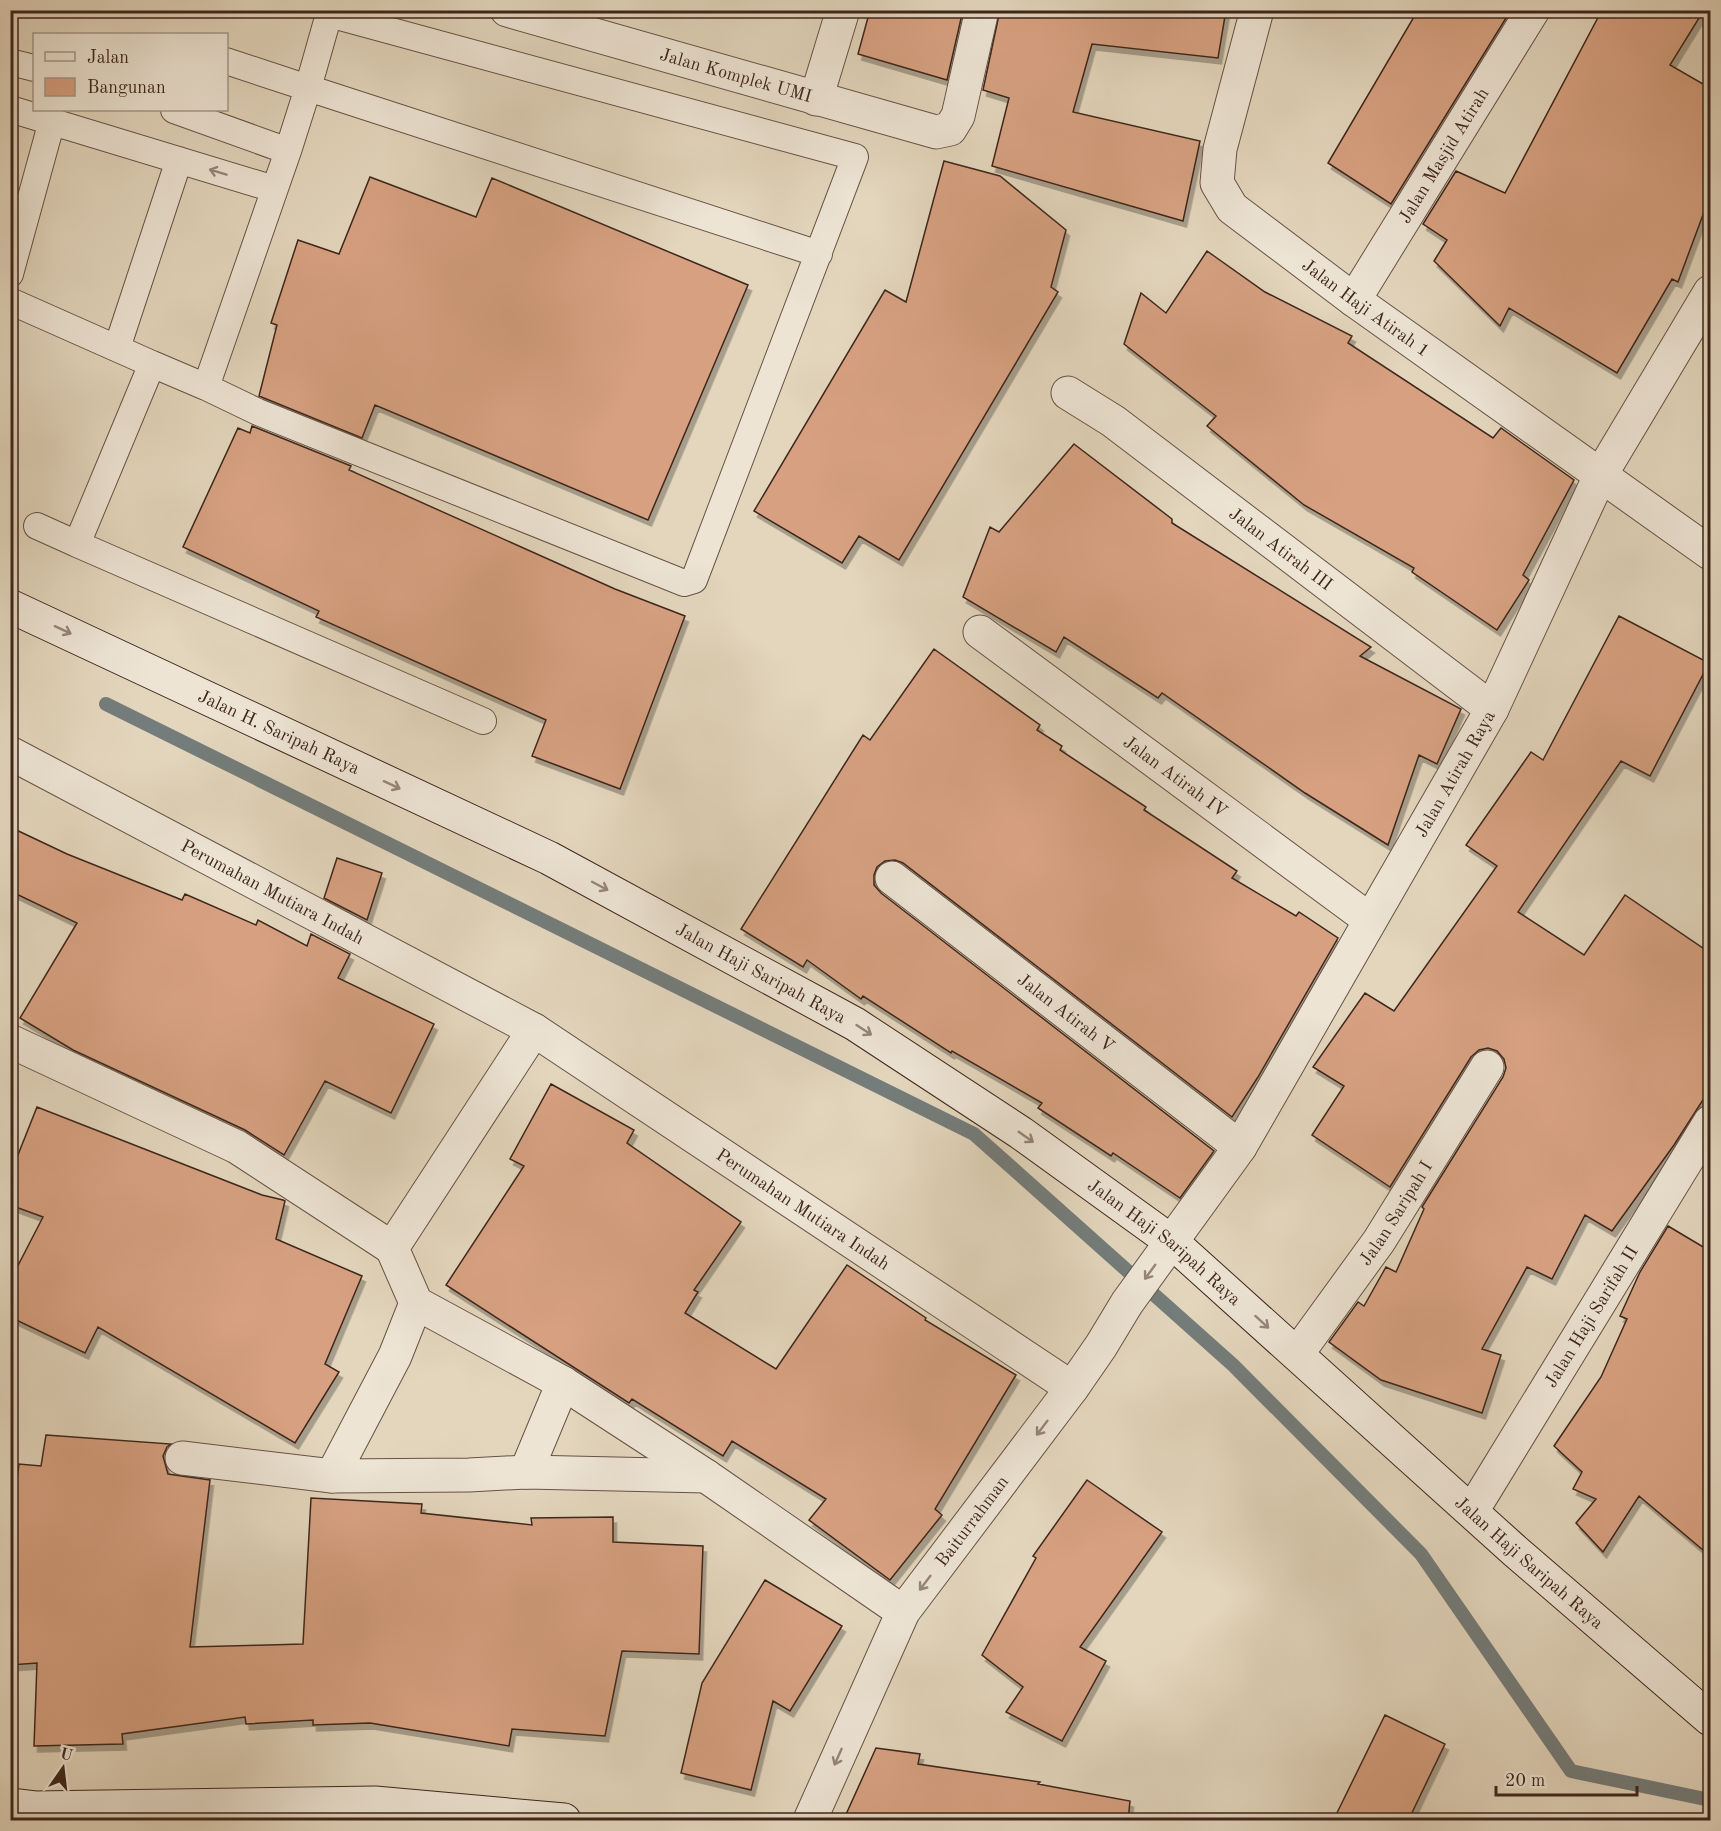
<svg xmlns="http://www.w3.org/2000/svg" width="1721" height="1831" font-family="'Old Standard TT',serif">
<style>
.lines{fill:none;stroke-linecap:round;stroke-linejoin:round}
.stream{stroke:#747d7b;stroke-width:14}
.building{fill:#d7a181;stroke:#3e261c;stroke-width:1.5;filter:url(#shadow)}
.lane-casing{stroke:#675244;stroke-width:28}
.street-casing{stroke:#675244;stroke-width:35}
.secondary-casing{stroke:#3e261c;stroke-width:35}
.lane{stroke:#ede4d4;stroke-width:26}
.street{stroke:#ede4d4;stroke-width:33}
.secondary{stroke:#ede4d4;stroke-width:33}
.oneway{stroke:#968578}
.labels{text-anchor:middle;stroke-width:5;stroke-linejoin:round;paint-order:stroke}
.street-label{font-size:18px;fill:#3e261c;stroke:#ede4d4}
</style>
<defs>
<filter id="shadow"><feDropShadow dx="3.5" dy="6" stdDeviation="0" flood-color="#0004"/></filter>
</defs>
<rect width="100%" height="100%" fill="#e3d6bd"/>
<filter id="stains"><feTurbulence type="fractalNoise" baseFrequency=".00333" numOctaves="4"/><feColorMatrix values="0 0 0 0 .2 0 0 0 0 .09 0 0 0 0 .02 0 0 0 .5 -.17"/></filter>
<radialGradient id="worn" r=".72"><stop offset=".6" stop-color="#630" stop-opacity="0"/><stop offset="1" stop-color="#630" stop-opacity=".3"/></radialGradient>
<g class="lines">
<path class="stream" d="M 106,704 L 974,1134 L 1233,1365 L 1421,1554 L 1571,1771 L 1710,1800"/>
</g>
<path class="building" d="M 870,10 L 963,10 L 947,80 L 858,54 Z
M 1000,10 L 1226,10 L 1218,58 L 1092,44 L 1073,112 L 1200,141 L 1183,221 L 992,166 L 1009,98 L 983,90 Z
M 1418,10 L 1511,10 L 1391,204 L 1328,163 Z
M 1602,10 L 1704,10 L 1670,65 L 1710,88 L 1710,196 L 1678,282 L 1672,279 L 1617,373 L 1509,308 L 1500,326 L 1434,261 L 1447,240 L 1423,224 L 1456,171 L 1505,193 Z
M 944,161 L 1000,176 L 1066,230 L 1051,287 L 1058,292 L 899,560 L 859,536 L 842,563 L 754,511 L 885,290 L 906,302 Z
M 370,177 L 476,217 L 492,178 L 748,285 L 648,520 L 375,405 L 362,438 L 259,396 L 277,325 L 271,323 L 298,240 L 339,254 Z
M 1207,251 L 1265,292 L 1352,336 L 1348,343 L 1493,438 L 1501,428 L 1574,480 L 1523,575 L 1529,580 L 1497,630 L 1412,572 L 1414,568 L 1304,505 L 1207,426 L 1216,416 L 1124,344 L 1141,293 L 1166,313 Z
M 252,426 L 351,466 L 349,470 L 615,589 L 685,616 L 620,789 L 532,756 L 546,720 L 316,617 L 319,611 L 183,547 L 238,428 L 250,433 Z
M 1074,444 L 1172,519 L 1172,523 L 1371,647 L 1360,656 L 1461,709 L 1437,764 L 1419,755 L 1388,845 L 1305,793 L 1162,693 L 1158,698 L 1064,637 L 1056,652 L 963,597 L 990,527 L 999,532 Z
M 1619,616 L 1709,663 L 1650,776 L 1621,761 L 1518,912 L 1584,955 L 1625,895 L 1710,953 L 1710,1089 L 1674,1145 L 1612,1231 L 1585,1215 L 1552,1279 L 1527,1267 L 1482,1349 L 1501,1355 L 1482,1413 L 1381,1380 L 1329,1342 L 1358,1302 L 1364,1306 L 1386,1267 L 1396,1272 L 1424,1209 L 1422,1207 L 1503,1077 L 1506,1068 L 1504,1059 L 1497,1051 L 1488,1048 L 1479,1050 L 1471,1057 L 1390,1187 L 1312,1135 L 1344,1086 L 1313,1067 L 1365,993 L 1394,1011 L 1497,866 L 1466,845 L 1531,752 L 1543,760 Z
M 934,649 L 1040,725 L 1037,730 L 1062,746 L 1060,750 L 1146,807 L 1144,810 L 1237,871 L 1232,878 L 1296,916 L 1299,912 L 1338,938 L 1258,1077 L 1232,1117 L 903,863 L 895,860 L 885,861 L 877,867 L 874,875 L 874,885 L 881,893 L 1214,1151 L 1180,1198 L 1113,1153 L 1111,1156 L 1038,1108 L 1042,1103 L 952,1051 L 951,1053 L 863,996 L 861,999 L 807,960 L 803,967 L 741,929 L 863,735 L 870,740 Z
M 10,827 L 67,854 L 182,900 L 185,894 L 256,925 L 258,920 L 307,946 L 311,934 L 350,954 L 338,978 L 434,1024 L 391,1113 L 325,1081 L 284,1155 L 245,1130 L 73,1050 L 20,1018 L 77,923 L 10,891 Z
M 337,858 L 382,873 L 367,920 L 324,898 Z
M 551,1084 L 634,1130 L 627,1143 L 741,1222 L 694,1290 L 698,1292 L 685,1313 L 776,1369 L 847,1265 L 926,1318 L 925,1320 L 1016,1375 L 935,1509 L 942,1515 L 890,1580 L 809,1520 L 826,1499 L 732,1441 L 723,1456 L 632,1399 L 629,1403 L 446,1285 L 524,1166 L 510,1159 Z
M 37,1107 L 262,1195 L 283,1200 L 285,1201 L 276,1239 L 362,1276 L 325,1364 L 339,1372 L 295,1443 L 98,1327 L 85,1353 L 10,1317 L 10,1281 L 43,1217 L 10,1205 L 10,1175 Z
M 1668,1226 L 1710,1251 L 1710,1556 L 1639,1496 L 1603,1552 L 1576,1523 L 1596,1499 L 1573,1489 L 1582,1472 L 1554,1446 L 1601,1377 L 1627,1319 L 1620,1316 L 1640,1272 Z
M 46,1435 L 171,1444 L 167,1447 L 163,1456 L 168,1474 L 210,1480 L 190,1647 L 303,1644 L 311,1498 L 422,1504 L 421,1513 L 532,1525 L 531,1518 L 613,1517 L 613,1542 L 703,1546 L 699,1654 L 622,1651 L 605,1736 L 512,1729 L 509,1746 L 370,1723 L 313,1725 L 313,1720 L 246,1724 L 245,1717 L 122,1734 L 123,1744 L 34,1746 L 37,1663 L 10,1665 L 10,1536 L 19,1464 L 41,1466 Z
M 1087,1480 L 1162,1532 L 1080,1647 L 1106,1661 L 1062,1741 L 1006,1712 L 1023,1687 L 982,1655 L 1036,1558 L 1033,1556 Z
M 765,1580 L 842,1626 L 790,1711 L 773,1701 L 751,1790 L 681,1773 L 702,1683 Z
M 1385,1715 L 1445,1744 L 1408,1821 L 1333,1821 Z
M 876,1748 L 920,1754 L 918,1764 L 1040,1782 L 1038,1784 L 1130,1801 L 1128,1821 L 843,1821 Z"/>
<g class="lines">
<g class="lane-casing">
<path id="lane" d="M 10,62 L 34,68
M 10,109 L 274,189
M 174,110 L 288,151
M 10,274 L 52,121
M 10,301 L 152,364
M 117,348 L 179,160
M 206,387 L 288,151 L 308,88 L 819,254
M 37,526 L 77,544 L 152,364 L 206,387 L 258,412 L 684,583 L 694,580 L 855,157 L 329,14 L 308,88 L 226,61
M 77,544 L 483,721"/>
</g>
<g class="street-casing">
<g id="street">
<path id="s1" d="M 507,10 L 936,132 L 950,129 L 958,116 L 982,10"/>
<path id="s2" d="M 1257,10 L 1220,149 L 1217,183 L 1232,208 L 1354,300 L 1710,553"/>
<path d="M 816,99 L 843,10"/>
<path id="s3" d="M 1354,300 L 1533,10"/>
<path id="s4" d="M 1068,393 L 1113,421 L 1492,709"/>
<path id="s5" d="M 980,632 L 1370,920"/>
<path id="s6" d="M 10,753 L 534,1030 L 1072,1388"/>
<path id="s7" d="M 892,878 L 1240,1147"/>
<path d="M 534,1030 L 392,1248 L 416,1303 L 563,1383 L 706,1476 L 903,1612"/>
<path d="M 10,1041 L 237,1147 L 392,1248"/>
<path d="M 416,1303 L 395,1356 L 332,1476 L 469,1475 L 526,1472 L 706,1476"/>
<path id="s8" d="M 1297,1354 L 1379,1241 L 1487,1067"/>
<path d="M 182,1458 L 332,1476"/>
<path d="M 526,1472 L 563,1383"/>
<path id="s9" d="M 1472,1511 L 1710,1122"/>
<path id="s10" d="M 810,1820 L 903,1612 L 1072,1388 L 1101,1346 L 1127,1303 L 1240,1147 L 1492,709 L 1600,476 L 1710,292"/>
</g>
</g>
<g class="secondary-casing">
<g id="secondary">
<path id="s11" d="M 10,606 L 549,858 L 855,1024 L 1021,1133 L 1172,1242 L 1515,1551 L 1710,1719"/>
<path d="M 10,1805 L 35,1808 L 375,1803 L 564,1820"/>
</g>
</g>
<use href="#lane" class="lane"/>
<use href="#street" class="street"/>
<use href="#secondary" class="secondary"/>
</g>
<defs><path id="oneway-shaft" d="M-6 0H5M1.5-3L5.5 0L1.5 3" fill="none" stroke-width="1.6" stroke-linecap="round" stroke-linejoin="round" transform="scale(1.5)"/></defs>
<g class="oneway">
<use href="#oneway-shaft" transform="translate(218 172) rotate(-163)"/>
<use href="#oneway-shaft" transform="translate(63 630) rotate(25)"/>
<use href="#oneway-shaft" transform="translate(392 785) rotate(25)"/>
<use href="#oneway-shaft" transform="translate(600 886) rotate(28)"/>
<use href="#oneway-shaft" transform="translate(864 1030) rotate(33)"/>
<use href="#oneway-shaft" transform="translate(1026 1137) rotate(35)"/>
<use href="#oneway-shaft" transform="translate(1150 1272) rotate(126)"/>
<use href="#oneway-shaft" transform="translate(1262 1322) rotate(42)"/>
<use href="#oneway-shaft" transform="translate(1042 1428) rotate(127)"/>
<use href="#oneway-shaft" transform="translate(925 1583) rotate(127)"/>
<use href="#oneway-shaft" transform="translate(838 1757) rotate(114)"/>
</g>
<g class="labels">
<g class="street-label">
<text dy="6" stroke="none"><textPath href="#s1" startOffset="238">Jalan Komplek UMI</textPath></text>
<text dy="6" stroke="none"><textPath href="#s3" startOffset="170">Jalan Masjid Atirah</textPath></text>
<text dy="6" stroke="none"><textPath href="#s2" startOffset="374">Jalan Haji Atirah 1</textPath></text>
<text dy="6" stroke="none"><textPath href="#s4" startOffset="264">Jalan Atirah III</textPath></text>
<text dy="6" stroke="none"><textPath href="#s11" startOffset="297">Jalan H. Saripah Raya</textPath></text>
<text dy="6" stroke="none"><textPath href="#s10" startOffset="1233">Jalan Atirah Raya</textPath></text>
<text dy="6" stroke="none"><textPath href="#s5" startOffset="243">Jalan Atirah IV</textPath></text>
<text dy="6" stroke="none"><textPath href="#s6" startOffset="297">Perumahan Mutiara Indah</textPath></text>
<text dy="6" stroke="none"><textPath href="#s11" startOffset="836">Jalan Haji Saripah Raya</textPath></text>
<text dy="6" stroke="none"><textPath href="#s7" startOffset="220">Jalan Atirah V</textPath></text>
<text dy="6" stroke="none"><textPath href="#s6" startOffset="916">Perumahan Mutiara Indah</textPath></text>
<text dy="6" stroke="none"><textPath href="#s8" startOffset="172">Jalan Saripah I</textPath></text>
<text dy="6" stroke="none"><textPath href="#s11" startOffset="1322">Jalan Haji Saripah Raya</textPath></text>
<text dy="6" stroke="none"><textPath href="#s9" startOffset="228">Jalan Haji Sarifah II</textPath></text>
<text dy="6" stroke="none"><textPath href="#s10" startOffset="342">Baiturrahman</textPath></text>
<text dy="6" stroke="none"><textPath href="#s11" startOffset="1808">Jalan Haji Saripah Raya</textPath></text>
</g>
</g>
<rect width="1721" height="1831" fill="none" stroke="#e3d6bd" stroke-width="36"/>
<rect x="12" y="12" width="1697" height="1807" fill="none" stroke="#3e261c" stroke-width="3"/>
<rect x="18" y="18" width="1685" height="1795" fill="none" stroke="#3e261c" stroke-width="1.5"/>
<rect x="33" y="33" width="195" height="78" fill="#ede4d4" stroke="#a7988a" stroke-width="1.5"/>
<rect x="45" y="52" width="30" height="9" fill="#ede4d4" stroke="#a7988a" stroke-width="1.5"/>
<text x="87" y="63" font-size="18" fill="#3e261c">Jalan</text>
<rect x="45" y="78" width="30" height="18" fill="#d7a181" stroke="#a7988a" stroke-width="1.5"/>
<text x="87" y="93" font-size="18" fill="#3e261c">Bangunan</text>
<g transform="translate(63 1768) rotate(14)" stroke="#ede4d4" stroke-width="4.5" paint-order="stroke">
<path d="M0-4.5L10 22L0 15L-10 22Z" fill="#3e261c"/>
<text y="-9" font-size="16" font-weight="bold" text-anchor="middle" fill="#3e261c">U</text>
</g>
<path d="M1496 1786v9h141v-9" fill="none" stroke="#3e261c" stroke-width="3"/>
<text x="1505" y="1786" font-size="18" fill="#3e261c" stroke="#ede4d4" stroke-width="4.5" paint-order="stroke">20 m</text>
<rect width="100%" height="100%" filter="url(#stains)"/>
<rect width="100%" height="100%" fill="url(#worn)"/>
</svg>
